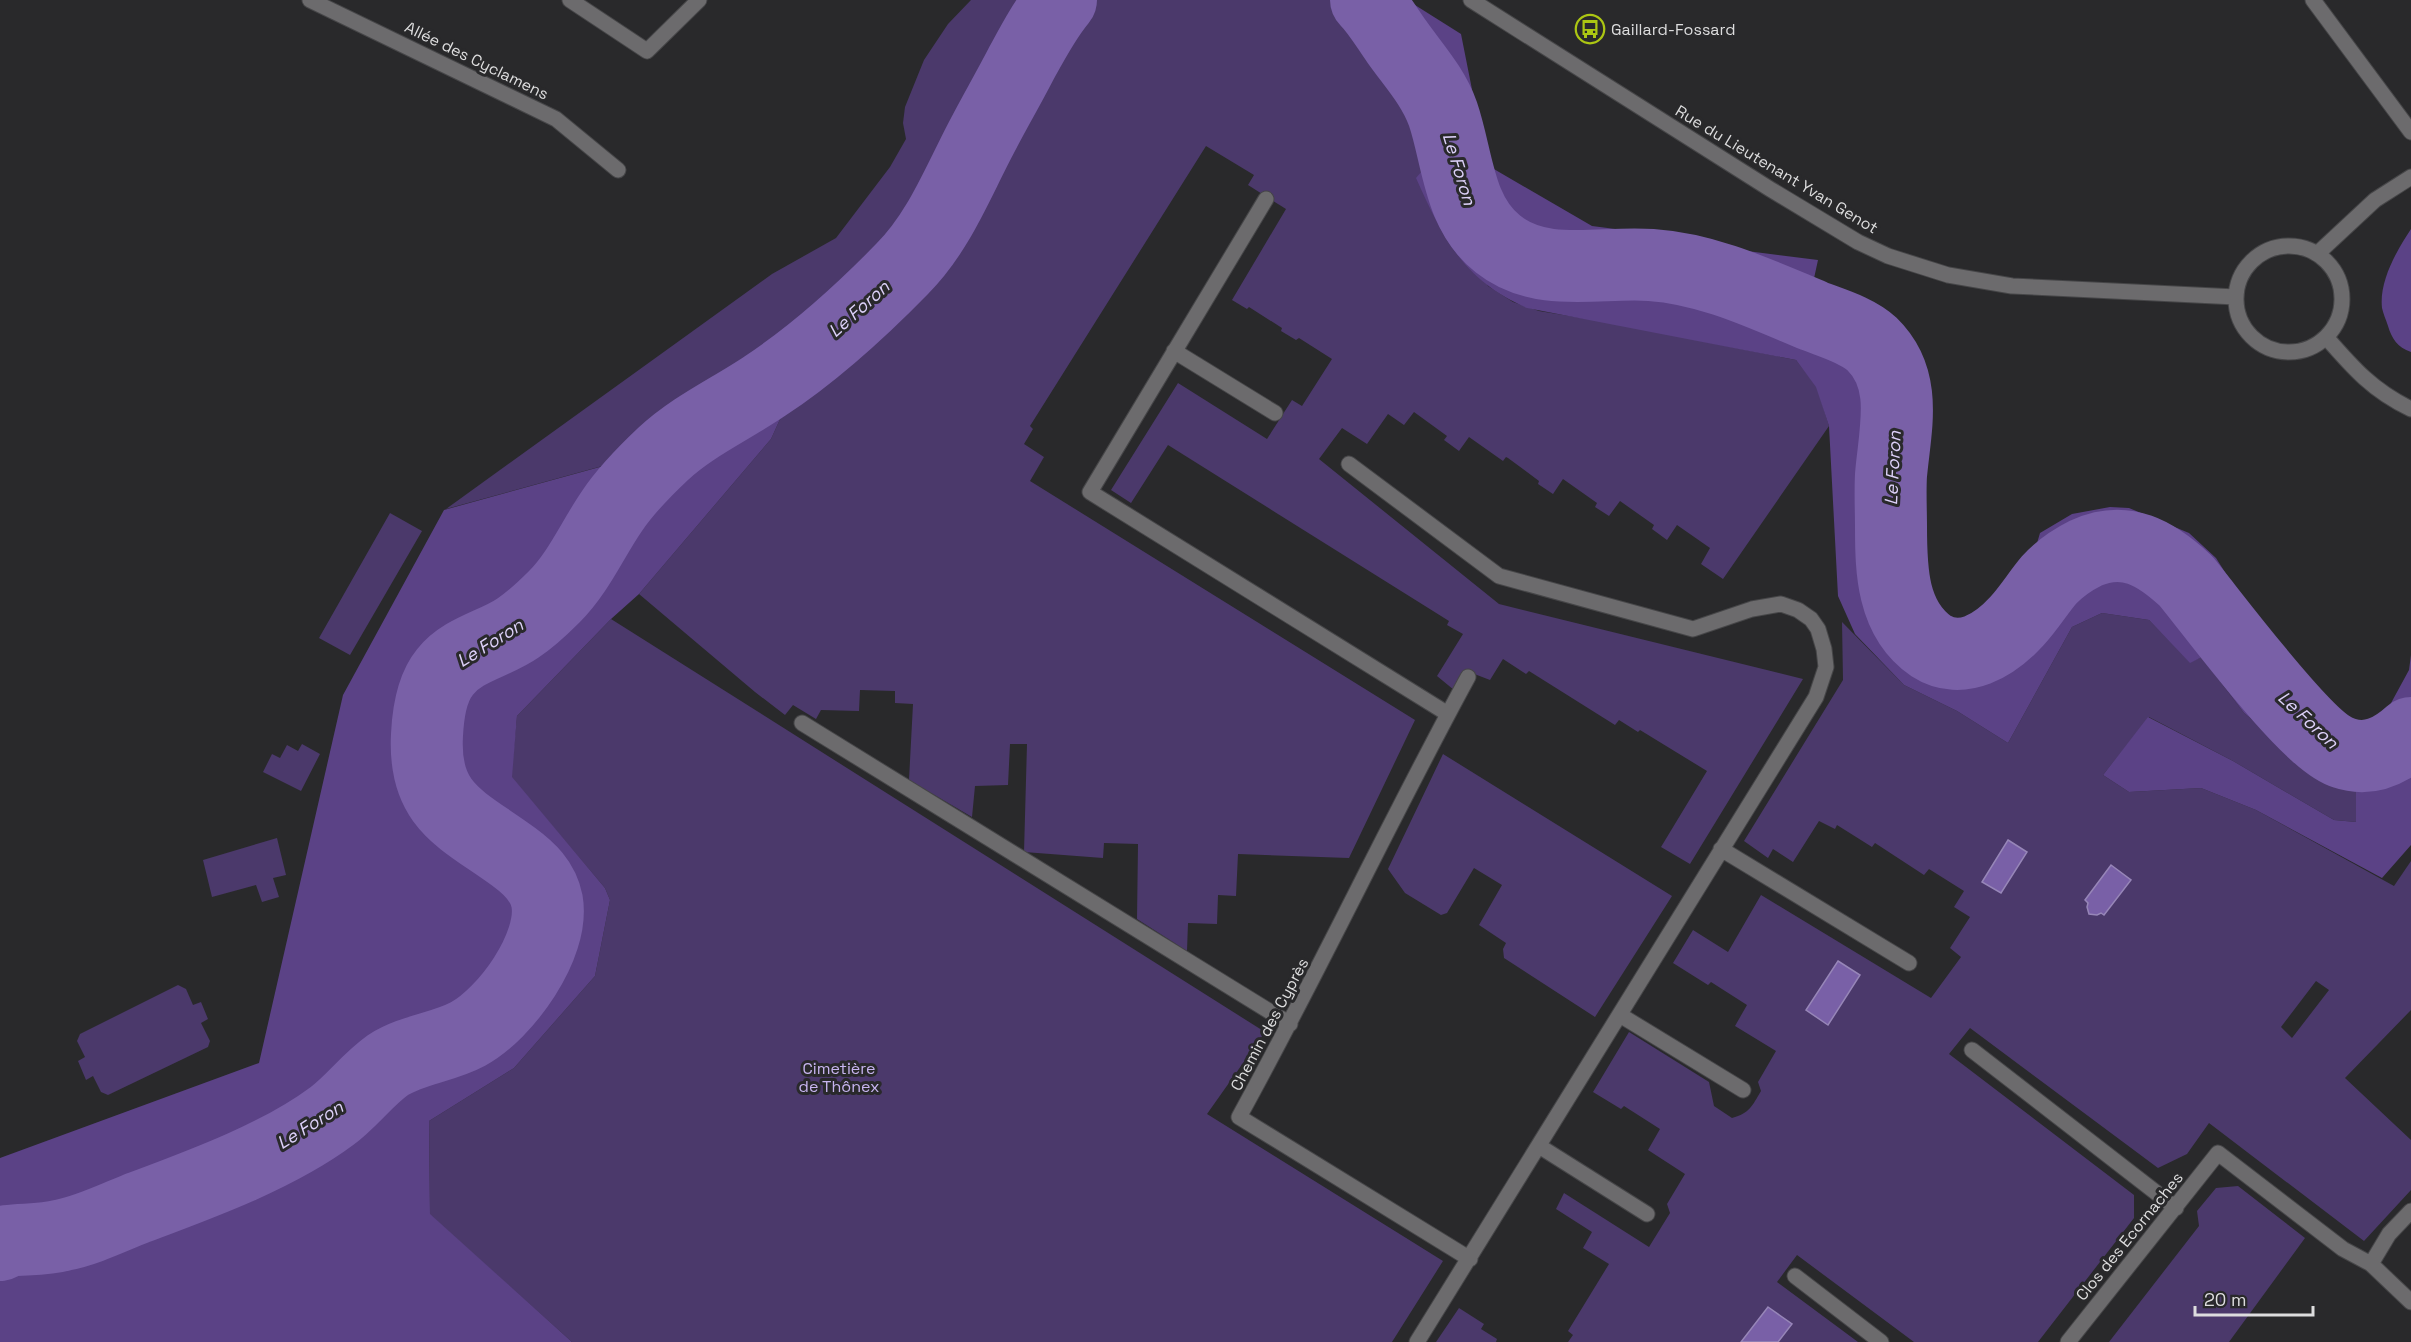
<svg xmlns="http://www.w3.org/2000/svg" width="2411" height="1342" font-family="'Space Grotesk',sans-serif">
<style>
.green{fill:#4b396b;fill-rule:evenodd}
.forest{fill:#5b4286}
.water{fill:#7960a7;stroke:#9786b8;stroke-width:1.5}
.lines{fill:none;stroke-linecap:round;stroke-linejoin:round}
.river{stroke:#7960a7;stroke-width:72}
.minor-casing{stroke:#464648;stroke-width:17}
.minor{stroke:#6c6b6d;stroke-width:15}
.labels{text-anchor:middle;stroke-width:6;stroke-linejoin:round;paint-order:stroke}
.poi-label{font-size:16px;fill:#ddddde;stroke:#29292b;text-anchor:start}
.street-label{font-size:16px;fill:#ddddde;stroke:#29292b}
.park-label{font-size:16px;fill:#c8b5f0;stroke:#29292b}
.water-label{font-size:18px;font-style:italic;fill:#ddd1f9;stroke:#29292b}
</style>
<rect width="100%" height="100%" fill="#29292b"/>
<path class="green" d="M 971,0 L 1046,0 L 998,59 L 991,101 L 933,213 L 895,262 L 838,317 L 794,350 L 689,417 L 646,454 L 446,509 L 772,274 L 836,238 L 890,167 L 906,139 L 903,123 L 905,107 L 924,60 L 948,24 Z
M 1082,0 L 1344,0 L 1378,30 L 1402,59 L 1422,112 L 1433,158 L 1488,286 L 1513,302 L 1539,311 L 1606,322 L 1796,360 L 1817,387 L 1829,426 L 1723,579 L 1701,564 L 1710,548 L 1677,525 L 1667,540 L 1652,529 L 1654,525 L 1620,501 L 1609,516 L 1595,507 L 1597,503 L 1563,479 L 1553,494 L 1538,484 L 1539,481 L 1508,458 L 1506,457 L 1503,461 L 1469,437 L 1459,451 L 1444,440 L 1447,436 L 1414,412 L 1404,425 L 1388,414 L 1367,444 L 1342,428 L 1319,459 L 1499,604 L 1803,679 L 1690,864 L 1661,847 L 1707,771 L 1640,730 L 1638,732 L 1619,720 L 1615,725 L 1529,671 L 1526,674 L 1503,659 L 1490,680 L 1464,670 L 1454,690 L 1437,676 L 1463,634 L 1447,625 L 1449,621 L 1168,445 L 1131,503 L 1111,490 L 1178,383 L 1267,439 L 1292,400 L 1302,406 L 1332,359 L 1299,338 L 1296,340 L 1281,331 L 1282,328 L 1249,307 L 1247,309 L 1232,300 L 1286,209 L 1248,185 L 1254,175 L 1206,146 L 1030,426 L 1033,429 L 1024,444 L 1044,457 L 1030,481 L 1415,720 L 1349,858 L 1238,854 L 1236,896 L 1218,895 L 1217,924 L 1188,923 L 1187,951 L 1137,919 L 1138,844 L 1104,843 L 1103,858 L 1024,852 L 1027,744 L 1010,744 L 1008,785 L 975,786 L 972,817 L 909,780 L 913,704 L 895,703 L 895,691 L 860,690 L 859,711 L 821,710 L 816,719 L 793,705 L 785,715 L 755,692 L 639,594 L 771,439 L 781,417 L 789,385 L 853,333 L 927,253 L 1057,23 Z
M 390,513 L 422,531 L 350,655 L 319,638 Z
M 2102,613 L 2149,620 L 2190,662 L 2202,657 L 2244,713 L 2317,772 L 2356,788 L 2356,822 L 2334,820 L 2233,761 L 2149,717 L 2103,775 L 2129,792 L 2201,788 L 2256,810 L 2394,886 L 2411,861 L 2411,1010 L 2345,1078 L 2411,1140 L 2411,1190 L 2364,1241 L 2209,1123 L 2187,1154 L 2158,1168 L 1970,1028 L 1949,1054 L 2134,1195 L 2134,1218 L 2038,1342 L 1914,1342 L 1797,1255 L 1777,1282 L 1858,1342 L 1568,1342 L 1573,1335 L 1568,1331 L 1609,1264 L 1583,1248 L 1592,1232 L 1556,1209 L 1564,1193 L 1649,1247 L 1670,1213 L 1667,1204 L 1685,1174 L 1648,1150 L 1660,1129 L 1624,1106 L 1621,1109 L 1593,1092 L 1629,1032 L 1709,1082 L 1714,1106 L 1732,1118 C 1750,1113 1752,1106 1761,1091 L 1758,1082 L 1776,1051 L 1735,1026 L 1747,1005 L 1711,982 L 1708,985 L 1673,963 L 1693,930 L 1728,952 L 1761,895 L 1931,998 L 1961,957 L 1950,948 L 1970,917 L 1954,907 L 1964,891 L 1929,869 L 1924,875 L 1875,843 L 1872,847 L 1837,825 L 1835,829 L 1819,821 L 1793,862 L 1773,849 L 1768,858 L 1744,841 L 1843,680 L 1842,622 L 1904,685 L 1957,711 L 2008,743 L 2072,627 ZM 2316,981 L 2329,990 L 2292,1038 L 2281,1027 Z
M 611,619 L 1265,1032 L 1207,1114 L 1443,1261 L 1392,1342 L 572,1342 L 430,1215 L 429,1121 L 514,1068 L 595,976 L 610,900 L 605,888 L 511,777 L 517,716 Z
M 302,744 L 320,754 L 301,791 L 263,772 L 272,754 L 280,758 L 287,745 L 298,751 Z
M 1443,754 L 1672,896 L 1595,1017 L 1504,958 L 1503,949 L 1506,943 L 1479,925 L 1502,885 L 1474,868 L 1447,913 L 1441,915 L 1405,893 L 1388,869 Z
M 277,838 L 286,875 L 273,878 L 279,897 L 262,902 L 256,885 L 212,897 L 203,860 Z
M 178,985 L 186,989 L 193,1005 L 201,1002 L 208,1019 L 201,1023 L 210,1041 L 208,1047 L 108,1095 L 101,1092 L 93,1076 L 86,1080 L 78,1061 L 85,1057 L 77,1041 L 80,1034 Z
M 2238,1186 L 2305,1238 L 2229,1342 L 2109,1342 L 2199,1226 L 2197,1211 L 2216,1188 Z
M 1459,1308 L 1484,1324 L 1481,1329 L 1497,1339 L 1496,1342 L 1436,1342 Z"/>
<path class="forest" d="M 1392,0 L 1407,0 L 1461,34 L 1487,165 L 1592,226 L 1693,239 L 1747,251 L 1818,260 L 1813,283 L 1857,300 L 1875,311 L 1913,370 L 1926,460 L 1919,589 L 1959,629 L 2033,557 L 2040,533 L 2072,514 L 2110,507 L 2129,508 L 2189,533 L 2216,558 L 2276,653 L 2345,728 L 2378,727 L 2409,670 L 2411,655 L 2411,845 L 2382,878 L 2256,810 L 2201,788 L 2129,792 L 2103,775 L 2148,717 L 2233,761 L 2334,820 L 2356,822 L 2356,788 L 2317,772 L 2244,713 L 2202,657 L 2190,663 L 2149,620 L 2102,613 L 2072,627 L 2008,743 L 1957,711 L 1904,685 L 1855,634 L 1838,596 L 1829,426 L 1816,387 L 1796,360 L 1527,308 C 1463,280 1443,238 1416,178 L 1433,158 L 1429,75 Z
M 2411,229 L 2411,352 C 2397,347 2392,339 2388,326 C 2386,320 2383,313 2382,308 C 2379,281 2397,250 2411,229 Z
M 781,417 L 771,439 L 639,594 L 611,619 L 517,716 L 512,777 L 605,888 L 610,900 L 595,976 L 514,1068 L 429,1121 L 430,1214 L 572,1342 L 0,1342 L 0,1158 L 259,1063 L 343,695 L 444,510 Z"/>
<path class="water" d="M 2008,840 L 2027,852 L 2001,893 L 1982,882 Z
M 2111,865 L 2131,880 L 2104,915 L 2101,913 L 2097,915 L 2089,914 L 2087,907 L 2088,903 L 2085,900 Z
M 1838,961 L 1860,975 L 1828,1025 L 1806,1010 Z
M 1768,1307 L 1792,1324 L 1778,1342 L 1741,1342 Z"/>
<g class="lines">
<path class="river" d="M 1366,0 C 1378,12 1387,28 1397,42 C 1414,66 1433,86 1443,114 C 1458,158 1458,213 1498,244 C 1542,279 1601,261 1651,265 C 1709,269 1761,294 1814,316 C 1832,323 1857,330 1872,344 C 1909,380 1895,429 1891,475 C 1890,492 1891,510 1891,527 C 1891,570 1892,619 1931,646 C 1962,666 1995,645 2017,621 C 2029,608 2038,593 2049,580 C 2060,568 2072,560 2086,553 C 2126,535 2156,553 2186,581 C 2215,616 2307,742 2344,753 C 2370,762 2392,750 2411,733
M 0,1245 L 7,1241 C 25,1239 45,1240 63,1235 C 88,1230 112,1218 135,1209 C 199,1185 277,1157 332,1116 C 352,1101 367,1080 388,1065 C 413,1049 442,1048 468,1034 C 505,1014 555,946 547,901 C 543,881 529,868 514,857 C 462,819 423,807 427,735 C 428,714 432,688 445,672 C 463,649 495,644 518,628 C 530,620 543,608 554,597 C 579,572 592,540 612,511 C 626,490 645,471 663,454 C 693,426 731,409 765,386 C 815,353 861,311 902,269 C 934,237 952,196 972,156 C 987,125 1005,95 1021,64 C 1033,42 1045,19 1061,0"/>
<g class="minor-casing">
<path id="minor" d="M 310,0 L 556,119 L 618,170
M 570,0 L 647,51 L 699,0
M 1471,0 L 1770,189 L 1858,242 L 1888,256 L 1948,275 L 2012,286 L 2236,297
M 2313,0 L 2411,132
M 1266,199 L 1090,492 L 1448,714
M2236 299a53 53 0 1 1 106 0a53 53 0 1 1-106 0Z
M 2317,254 L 2375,200 L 2411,177
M 2326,337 C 2353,368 2373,391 2411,409
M 1174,351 L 1275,413
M 1349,464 L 1499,576 L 1693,629 L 1752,609 L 1781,604 L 1798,610 L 1811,619 L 1818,629 L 1824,649 L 1826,667 L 1816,697 L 1417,1342
M 1468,677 C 1389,822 1319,972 1239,1117 L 1470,1259
M 802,723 L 1290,1024
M 1721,849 L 1909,963
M 1620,1015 L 1743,1090
M 1972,1050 L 2176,1208
M 1539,1146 L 1647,1214
M 2411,1211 L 2389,1234 L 2371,1264 L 2411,1302
M 1795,1276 L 1881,1342
M 2068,1342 L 2218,1153 L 2343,1249 L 2371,1264"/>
</g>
<use href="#minor" class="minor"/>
</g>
<defs>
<g id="bus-ring" transform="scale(1.5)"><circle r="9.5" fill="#29292b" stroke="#acc613" stroke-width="1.5"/><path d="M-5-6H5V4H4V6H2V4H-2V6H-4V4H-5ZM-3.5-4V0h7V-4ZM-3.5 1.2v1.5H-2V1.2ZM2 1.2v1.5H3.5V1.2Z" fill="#acc613"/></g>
</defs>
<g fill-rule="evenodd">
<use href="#bus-ring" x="1590" y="29"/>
</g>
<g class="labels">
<g class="poi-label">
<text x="1611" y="35">Gaillard-Fossard</text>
</g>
<g class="street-label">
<text transform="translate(477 60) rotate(26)" y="6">Allée des Cyclamens</text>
<text transform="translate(1777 169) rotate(31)" y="6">Rue du Lieutenant Yvan Genot</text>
<text transform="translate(1269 1024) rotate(-62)" y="6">Chemin des Cyprès</text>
<text transform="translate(2129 1236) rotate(-51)" y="6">Clos des Ecornaches</text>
</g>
<g class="park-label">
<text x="839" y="1074">Cimetière<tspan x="839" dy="18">de Thônex</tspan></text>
</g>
<g class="water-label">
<text transform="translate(1459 169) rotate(73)" y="6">Le Foron</text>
<text transform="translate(859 309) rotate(-42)" y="6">Le Foron</text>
<text transform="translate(1893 468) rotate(-87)" y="6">Le Foron</text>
<text transform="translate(490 643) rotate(-32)" y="6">Le Foron</text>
<text transform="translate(2308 720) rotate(43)" y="6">Le Foron</text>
<text transform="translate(310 1125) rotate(-32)" y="6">Le Foron</text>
</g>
</g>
<path d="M2195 1306v9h118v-9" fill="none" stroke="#ddddde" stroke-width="3"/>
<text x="2204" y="1306" font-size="18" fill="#ddddde" stroke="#29292b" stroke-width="4.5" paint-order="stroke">20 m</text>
</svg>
